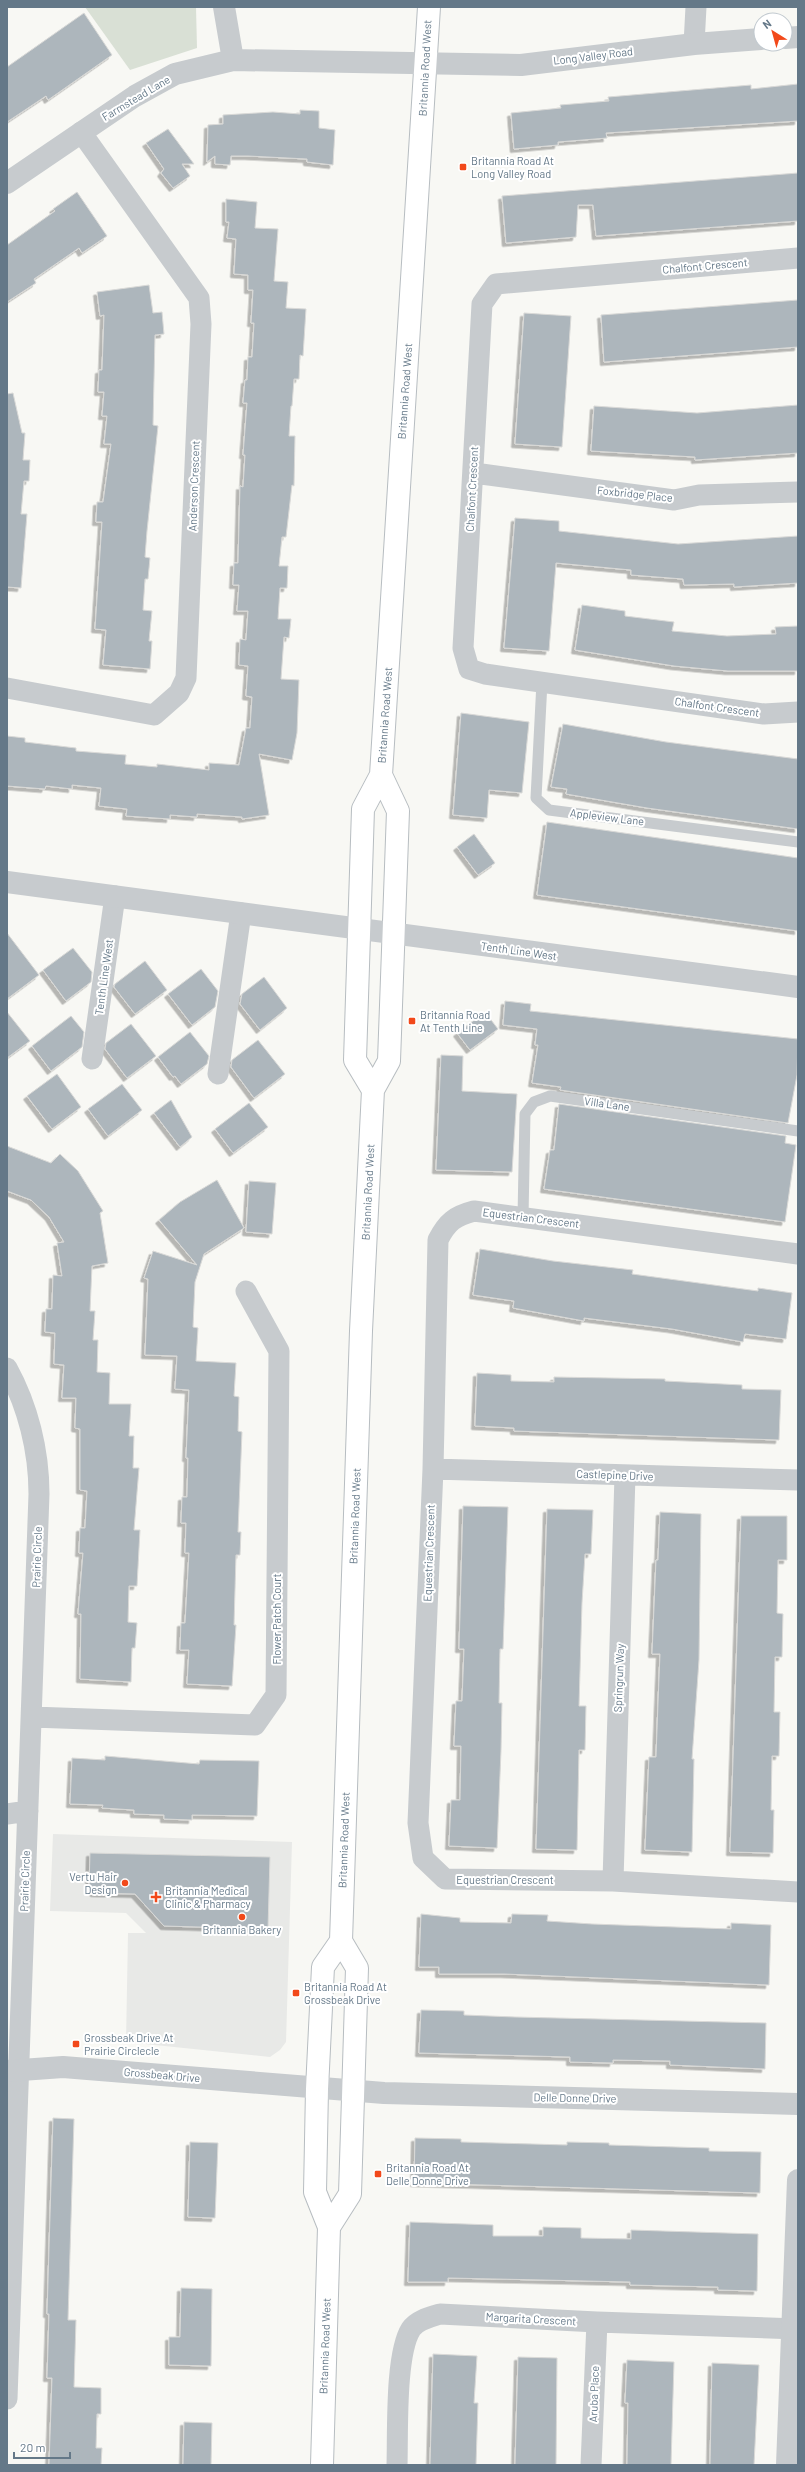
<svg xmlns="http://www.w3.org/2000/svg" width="805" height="2472" font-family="Barlow,sans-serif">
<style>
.built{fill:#e8e9e7}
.green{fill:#d9e0d5}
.building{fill:#adb6bc;stroke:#d9d9d7;filter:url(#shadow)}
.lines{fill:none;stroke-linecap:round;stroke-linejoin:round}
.secondary-casing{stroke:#b7bdc1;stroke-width:24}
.service{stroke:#c7cbce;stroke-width:11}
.minor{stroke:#c7cbce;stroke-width:21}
.tertiary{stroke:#c7cbce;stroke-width:22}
.secondary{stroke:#fff;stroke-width:22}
.poi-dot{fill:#f2491a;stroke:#fff;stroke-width:1.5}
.labels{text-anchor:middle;stroke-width:4;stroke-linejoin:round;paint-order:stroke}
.street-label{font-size:11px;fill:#647888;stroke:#fff}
.poi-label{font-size:11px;fill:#647888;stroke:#fff;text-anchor:start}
</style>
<defs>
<filter id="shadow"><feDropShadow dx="-3.5" dy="3.5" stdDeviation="0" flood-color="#0004"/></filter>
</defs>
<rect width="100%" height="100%" fill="#f8f8f4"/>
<path class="built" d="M 53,1834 L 292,1842 L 286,2042 L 280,2050 L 270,2057 L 126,2042 L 128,1933 L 146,1933 L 126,1913 L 50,1911 Z"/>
<path class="green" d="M 85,7 L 196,7 L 197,48 L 130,70 Z"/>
<path class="building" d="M 84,13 L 112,55 L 48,100 L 46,96 L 7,122 L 7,67 Z
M 798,84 L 798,121 L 606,133 L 607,138 L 558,142 L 558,145 L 514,149 L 511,113 L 561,108 L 560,105 L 609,101 L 608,97 L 751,85 L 751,89 Z
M 300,110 L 319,111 L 319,128 L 335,130 L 333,165 L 307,162 L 307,159 L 248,156 L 231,156 L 230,165 L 215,164 L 215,156 L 207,162 L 208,125 L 223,124 L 223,115 L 273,112 L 300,114 Z
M 168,129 L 194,164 L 182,164 L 190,176 L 173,188 L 161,173 L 164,169 L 146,143 Z
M 798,173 L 798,221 L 596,236 L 593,205 L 578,205 L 576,237 L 506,243 L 502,196 Z
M 77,192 L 107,236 L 82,253 L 79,248 L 34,279 L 36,283 L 7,302 L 7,245 L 55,211 L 53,209 Z
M 226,199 L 257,202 L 255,228 L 278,229 L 274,281 L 288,282 L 286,308 L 306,309 L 303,356 L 300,355 L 299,379 L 294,379 L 292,406 L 291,406 L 289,436 L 295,436 L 294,486 L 292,485 L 286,537 L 282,537 L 279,566 L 288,566 L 287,588 L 280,588 L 278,619 L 291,619 L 289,638 L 284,637 L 281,679 L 299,680 L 297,733 L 292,760 L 259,754 L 269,815 L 242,819 L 242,817 L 197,814 L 197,817 L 170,815 L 170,819 L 126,816 L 127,809 L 99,806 L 101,788 L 72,785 L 72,789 L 46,786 L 45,789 L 7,786 L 7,736 L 25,738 L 25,742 L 76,748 L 76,751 L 126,755 L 125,764 L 157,767 L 157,764 L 209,770 L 209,763 L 239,765 L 246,728 L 250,728 L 252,697 L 246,696 L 248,666 L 239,665 L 240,639 L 246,640 L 248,611 L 237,611 L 239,585 L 233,585 L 234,563 L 238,563 L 240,486 L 243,487 L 245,455 L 243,455 L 247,403 L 243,403 L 245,380 L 247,380 L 248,357 L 252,357 L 254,323 L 251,323 L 253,290 L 248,290 L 248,275 L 234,274 L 236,239 L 227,238 L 229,222 L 226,222 Z
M 149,285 L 153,313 L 162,312 L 164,334 L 155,335 L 153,425 L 158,426 L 147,531 L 145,557 L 150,558 L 148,579 L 145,579 L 143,610 L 152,611 L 149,641 L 152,641 L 150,669 L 103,665 L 106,630 L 95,629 L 102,522 L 96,522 L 97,502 L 103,502 L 111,444 L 104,444 L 107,416 L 102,416 L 104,392 L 98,392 L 99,370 L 102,370 L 104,315 L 100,316 L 97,292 Z
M 798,300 L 798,347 L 604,362 L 601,315 Z
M 524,313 L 571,316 L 562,447 L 515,444 Z
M 13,393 L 22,433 L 25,433 L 23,460 L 30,460 L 29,481 L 24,481 L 21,514 L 27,514 L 21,588 L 7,587 L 7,394 Z
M 798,405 L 798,453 L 695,460 L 695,457 L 591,451 L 594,406 L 697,413 Z
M 515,518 L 559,521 L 559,531 L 678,544 L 798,536 L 798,583 L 734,587 L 734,584 L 684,585 L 683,579 L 631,575 L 631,570 L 556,563 L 549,651 L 504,648 Z
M 582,605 L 625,611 L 625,616 L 674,622 L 672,631 L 727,636 L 776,634 L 775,627 L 798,626 L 798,671 L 728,671 L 674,666 L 575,650 Z
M 461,713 L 529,722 L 522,793 L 489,790 L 487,818 L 453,815 Z
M 563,724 L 666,742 L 798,759 L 798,829 L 647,808 L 566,794 L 567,789 L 551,787 Z
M 547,822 L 798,858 L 798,931 L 537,895 Z
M 474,834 L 495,863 L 478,875 L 457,847 Z
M 7,933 L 39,975 L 7,999 Z
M 73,948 L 92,972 L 91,982 L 66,1001 L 43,970 Z
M 145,961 L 167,990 L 135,1014 L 114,987 L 115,984 Z
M 201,969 L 218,991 L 215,1007 L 192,1025 L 168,994 Z
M 264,977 L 287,1008 L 260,1030 L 240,1004 L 242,994 Z
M 505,1001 L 531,1004 L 530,1011 L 798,1039 L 797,1075 L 788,1123 L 560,1090 L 561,1087 L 532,1083 L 538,1045 L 535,1045 L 537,1029 L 503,1025 Z
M 7,1012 L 30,1041 L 7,1058 Z
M 485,1012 L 498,1029 L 470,1050 L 457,1033 Z
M 71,1016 L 84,1032 L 82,1047 L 51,1071 L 32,1046 Z
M 131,1024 L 156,1056 L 127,1078 L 105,1049 L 106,1043 Z
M 190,1032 L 209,1056 L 207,1064 L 181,1084 L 175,1076 L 173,1077 L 158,1057 Z
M 258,1040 L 285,1074 L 254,1098 L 231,1067 L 232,1060 Z
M 441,1055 L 463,1056 L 462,1091 L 517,1094 L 512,1172 L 436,1170 Z
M 57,1074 L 81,1107 L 52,1129 L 27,1096 Z
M 122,1084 L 142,1110 L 108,1136 L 88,1109 Z
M 171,1100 L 192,1137 L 180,1147 L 154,1113 Z
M 249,1103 L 268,1127 L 233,1153 L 215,1129 Z
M 559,1104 L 786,1136 L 785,1143 L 796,1145 L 785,1222 L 544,1189 L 550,1150 L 554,1150 Z
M 7,1146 L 51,1163 L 60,1154 L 78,1171 L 103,1211 L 100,1213 L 108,1263 L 92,1266 L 90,1311 L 95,1311 L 93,1340 L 98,1340 L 97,1372 L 110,1373 L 109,1404 L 131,1404 L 129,1436 L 134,1436 L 133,1468 L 139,1468 L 134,1530 L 140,1530 L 137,1586 L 129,1586 L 128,1622 L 137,1623 L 135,1648 L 132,1648 L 131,1682 L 80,1679 L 81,1614 L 78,1614 L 83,1553 L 79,1553 L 80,1528 L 85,1528 L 87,1491 L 80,1490 L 80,1429 L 75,1428 L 76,1398 L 62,1398 L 64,1365 L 54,1364 L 55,1333 L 45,1332 L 46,1309 L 52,1309 L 53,1275 L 62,1276 L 57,1243 L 64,1242 L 49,1217 L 31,1200 L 7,1191 Z
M 217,1180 L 244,1228 L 204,1254 L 195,1282 L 193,1327 L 198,1328 L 196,1361 L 236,1363 L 234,1396 L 239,1397 L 238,1431 L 242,1432 L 238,1532 L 241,1532 L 240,1555 L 236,1555 L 234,1625 L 236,1625 L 232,1686 L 187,1684 L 189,1650 L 180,1650 L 181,1623 L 185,1623 L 189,1553 L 185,1553 L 186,1523 L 181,1523 L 182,1497 L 187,1497 L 188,1458 L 186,1458 L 189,1390 L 175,1389 L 177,1356 L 145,1355 L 148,1279 L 144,1278 L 153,1251 L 197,1265 L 159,1220 L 180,1202 Z
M 249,1181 L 276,1183 L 272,1234 L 246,1232 Z
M 480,1249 L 553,1261 L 633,1270 L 632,1274 L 758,1291 L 758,1288 L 792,1293 L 786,1339 L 745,1334 L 743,1342 L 672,1329 L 584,1318 L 584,1321 L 513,1308 L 514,1301 L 473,1295 Z
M 477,1373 L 511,1375 L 511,1381 L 554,1382 L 554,1377 L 665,1379 L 665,1381 L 742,1385 L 742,1389 L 781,1390 L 779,1440 L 514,1431 L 514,1428 L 475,1426 Z
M 463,1506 L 508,1507 L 503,1649 L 500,1649 L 499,1703 L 502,1703 L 501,1751 L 497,1848 L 449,1846 L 451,1800 L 460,1800 L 461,1746 L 454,1746 L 456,1701 L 462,1701 L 464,1649 L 459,1649 Z
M 547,1509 L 593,1510 L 591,1554 L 585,1554 L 582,1603 L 579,1706 L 586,1706 L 585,1750 L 579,1750 L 577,1850 L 536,1849 Z
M 660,1512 L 701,1514 L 699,1660 L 692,1759 L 694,1759 L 692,1852 L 645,1850 L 649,1757 L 656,1757 L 658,1703 L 660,1654 L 652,1654 L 656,1560 L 658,1560 Z
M 741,1516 L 787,1516 L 787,1560 L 778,1560 L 777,1613 L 783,1614 L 782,1657 L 775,1657 L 774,1712 L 780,1712 L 779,1756 L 772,1756 L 771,1810 L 774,1810 L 773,1853 L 730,1852 Z
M 105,1756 L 199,1764 L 200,1760 L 259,1761 L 257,1816 L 192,1815 L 192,1820 L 164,1819 L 164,1815 L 134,1814 L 134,1810 L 102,1808 L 103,1805 L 70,1804 L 72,1758 L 105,1760 Z
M 90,1853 L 270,1857 L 268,1929 L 164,1926 L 135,1894 L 94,1893 L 89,1887 Z
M 421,1914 L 460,1918 L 460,1922 L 511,1923 L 512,1914 L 548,1915 L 547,1921 L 592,1924 L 731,1929 L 731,1923 L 771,1925 L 769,1985 L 504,1974 L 439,1974 L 439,1967 L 419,1967 Z
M 421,2010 L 464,2011 L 464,2015 L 515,2017 L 766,2023 L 765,2069 L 670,2065 L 670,2061 L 613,2060 L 613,2063 L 570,2062 L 570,2057 L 419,2053 Z
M 53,2118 L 74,2119 L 68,2320 L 76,2320 L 74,2387 L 101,2388 L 101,2414 L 97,2414 L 96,2448 L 102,2448 L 101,2465 L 49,2465 L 52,2378 L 47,2378 L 49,2314 L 47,2314 Z
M 415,2138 L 461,2139 L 461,2142 L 567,2145 L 567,2142 L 609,2143 L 609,2145 L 709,2148 L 709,2151 L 761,2152 L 760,2193 L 414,2183 Z
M 190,2142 L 218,2143 L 215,2218 L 188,2217 Z
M 410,2222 L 493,2225 L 493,2236 L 543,2236 L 543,2227 L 581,2228 L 581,2238 L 631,2239 L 631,2230 L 758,2234 L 757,2291 L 718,2290 L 718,2287 L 630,2285 L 630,2282 L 543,2280 L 448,2278 L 448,2282 L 408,2282 Z
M 181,2288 L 212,2289 L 211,2366 L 169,2365 L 169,2337 L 180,2337 Z
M 433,2354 L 477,2356 L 474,2403 L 478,2403 L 476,2465 L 430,2465 Z
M 518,2357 L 557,2358 L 556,2465 L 515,2465 Z
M 627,2360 L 674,2362 L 671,2465 L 627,2465 L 628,2403 L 625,2403 Z
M 712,2363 L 759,2365 L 754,2465 L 710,2465 Z
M 184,2422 L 212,2423 L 211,2465 L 183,2465 Z"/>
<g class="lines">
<g class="secondary-casing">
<path id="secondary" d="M 373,1090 L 355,1060 L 363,809 L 381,775 L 429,7
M 329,2227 L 350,2194 L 357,1968 L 341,1941 L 361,1331 L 373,1090 L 389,1061 L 398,811 L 381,775
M 322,2465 L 329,2227 L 315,2192 L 317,2089 L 323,1967 L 341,1941"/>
</g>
<path class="service" d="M 542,682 L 536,798 L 549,810 L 798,842
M 523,1217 L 525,1114 L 534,1102 L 550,1096 L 798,1131"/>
<path class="minor" d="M 694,44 L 696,7
M 798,258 L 496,284 L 482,304 L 463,648 L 469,669 L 485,674 L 764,714 L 798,712
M 474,473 L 674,500 L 699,495 L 798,492
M 7,688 L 154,715 L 179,693 L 186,678 L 201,324 L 199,298 L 81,132
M 92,1059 L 115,896
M 218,1074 L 241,913
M 798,1254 L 474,1211 C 455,1216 447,1222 438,1240 L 433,1469 L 418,1823 L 423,1858 L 445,1879 L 613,1881 L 798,1892
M 7,1368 C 28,1406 39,1451 39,1494 L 7,2399
M 433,1469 L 798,1480
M 32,1717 L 255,1725 L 276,1695 L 279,1351 L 246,1291
M 7,1814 L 28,1811
M 613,1881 L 625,1475
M 397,2465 C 398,2433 395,2354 411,2329 C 417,2320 430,2317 440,2314 L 597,2322 L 798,2329
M 591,2465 L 597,2322"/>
<path class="tertiary" d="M 224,7 L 233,60
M 785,38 L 798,37
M 7,183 L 135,96 L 175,74 L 233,60 L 521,65 L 694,44 L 761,39
M 7,882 L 798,987
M 7,2071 L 63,2067 L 384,2093 L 798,2104
M 787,2465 L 798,2180"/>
<use href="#secondary" class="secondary"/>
</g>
<g class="poi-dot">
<rect x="459" y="163" width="8" height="8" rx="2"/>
<rect x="408" y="1017" width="8" height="8" rx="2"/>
<circle cx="125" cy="1883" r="4"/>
<path d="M154 1891h4v4h4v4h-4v4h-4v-4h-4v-4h4z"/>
<circle cx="242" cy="1917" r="4"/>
<rect x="292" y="1989" width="8" height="8" rx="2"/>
<rect x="72" y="2040" width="8" height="8" rx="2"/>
<rect x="374" y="2170" width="8" height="8" rx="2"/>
</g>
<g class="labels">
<g class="street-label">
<text transform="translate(593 56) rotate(-7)" y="4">Long Valley Road</text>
<text transform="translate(425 68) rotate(-87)" y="4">Britannia Road West</text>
<text transform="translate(136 98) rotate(-31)" y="4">Farmstead Lane</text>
<text transform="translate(705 266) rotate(-5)" y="4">Chalfont Crescent</text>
<text transform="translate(405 391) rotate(-86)" y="4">Britannia Road West</text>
<text transform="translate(194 486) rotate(-88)" y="4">Anderson Crescent</text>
<text transform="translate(472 489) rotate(-87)" y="4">Chalfont Crescent</text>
<text transform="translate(635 494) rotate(6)" y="4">Foxbridge Place</text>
<text transform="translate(717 707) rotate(8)" y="4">Chalfont Crescent</text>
<text transform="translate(385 715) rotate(-86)" y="4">Britannia Road West</text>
<text transform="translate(607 817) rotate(7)" y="4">Appleview Lane</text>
<text transform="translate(519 951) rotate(8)" y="4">Tenth Line West</text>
<text transform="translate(104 977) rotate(-82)" y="4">Tenth Line West</text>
<text transform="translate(607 1104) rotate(8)" y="4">Villa Lane</text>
<text transform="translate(368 1192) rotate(-87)" y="4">Britannia Road West</text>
<text transform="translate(531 1218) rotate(7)" y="4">Equestrian Crescent</text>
<text transform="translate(615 1475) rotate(2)" y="4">Castlepine Drive</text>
<text transform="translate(355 1516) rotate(-88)" y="4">Britannia Road West</text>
<text transform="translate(429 1553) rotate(-88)" y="4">Equestrian Crescent</text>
<text transform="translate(37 1557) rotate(-88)" y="4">Prairie Circle</text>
<text transform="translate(277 1619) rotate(-90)" y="4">Flower Patch Court</text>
<text transform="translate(619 1678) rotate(-88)" y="4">Springrun Way</text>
<text transform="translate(344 1840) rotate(-88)" y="4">Britannia Road West</text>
<text x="505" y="1884">Equestrian Crescent</text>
<text transform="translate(25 1881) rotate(-88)" y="4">Prairie Circle</text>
<text transform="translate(162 2075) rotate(5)" y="4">Grossbeak Drive</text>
<text transform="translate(575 2098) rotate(1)" y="4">Delle Donne Drive</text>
<text transform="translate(531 2319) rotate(3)" y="4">Margarita Crescent</text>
<text transform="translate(325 2346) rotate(-88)" y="4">Britannia Road West</text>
<text transform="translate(594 2394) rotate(-88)" y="4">Aruba Place</text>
</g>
<g class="poi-label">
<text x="471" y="165">Britannia Road At<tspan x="471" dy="13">Long Valley Road</tspan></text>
<text x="420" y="1019">Britannia Road<tspan x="420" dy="13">At Tenth Line</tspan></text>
<text x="117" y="1881" text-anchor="end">Vertu Hair<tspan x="117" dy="13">Design</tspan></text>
<text x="165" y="1895">Britannia Medical<tspan x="165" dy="13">Clinic &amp; Pharmacy</tspan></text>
<text x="242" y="1934" text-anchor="middle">Britannia Bakery</text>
<text x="304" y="1991">Britannia Road At<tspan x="304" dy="13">Grossbeak Drive</tspan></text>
<text x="84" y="2042">Grossbeak Drive At<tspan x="84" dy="13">Prairie Circlecle</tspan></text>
<text x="386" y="2172">Britannia Road At<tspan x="386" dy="13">Delle Donne Drive</tspan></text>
</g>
</g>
<rect width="805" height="2472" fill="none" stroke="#647888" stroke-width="16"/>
<g transform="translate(773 32) rotate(323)"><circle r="19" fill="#ffffff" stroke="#c1c9cf"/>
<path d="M0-3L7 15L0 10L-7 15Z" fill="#f2491a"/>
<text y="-6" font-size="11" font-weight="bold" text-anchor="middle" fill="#647888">N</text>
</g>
<path d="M14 2452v6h56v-6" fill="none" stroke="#647888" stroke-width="2"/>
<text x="20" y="2452" font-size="12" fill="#647888" stroke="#ffffff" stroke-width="3" paint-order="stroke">20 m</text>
</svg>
